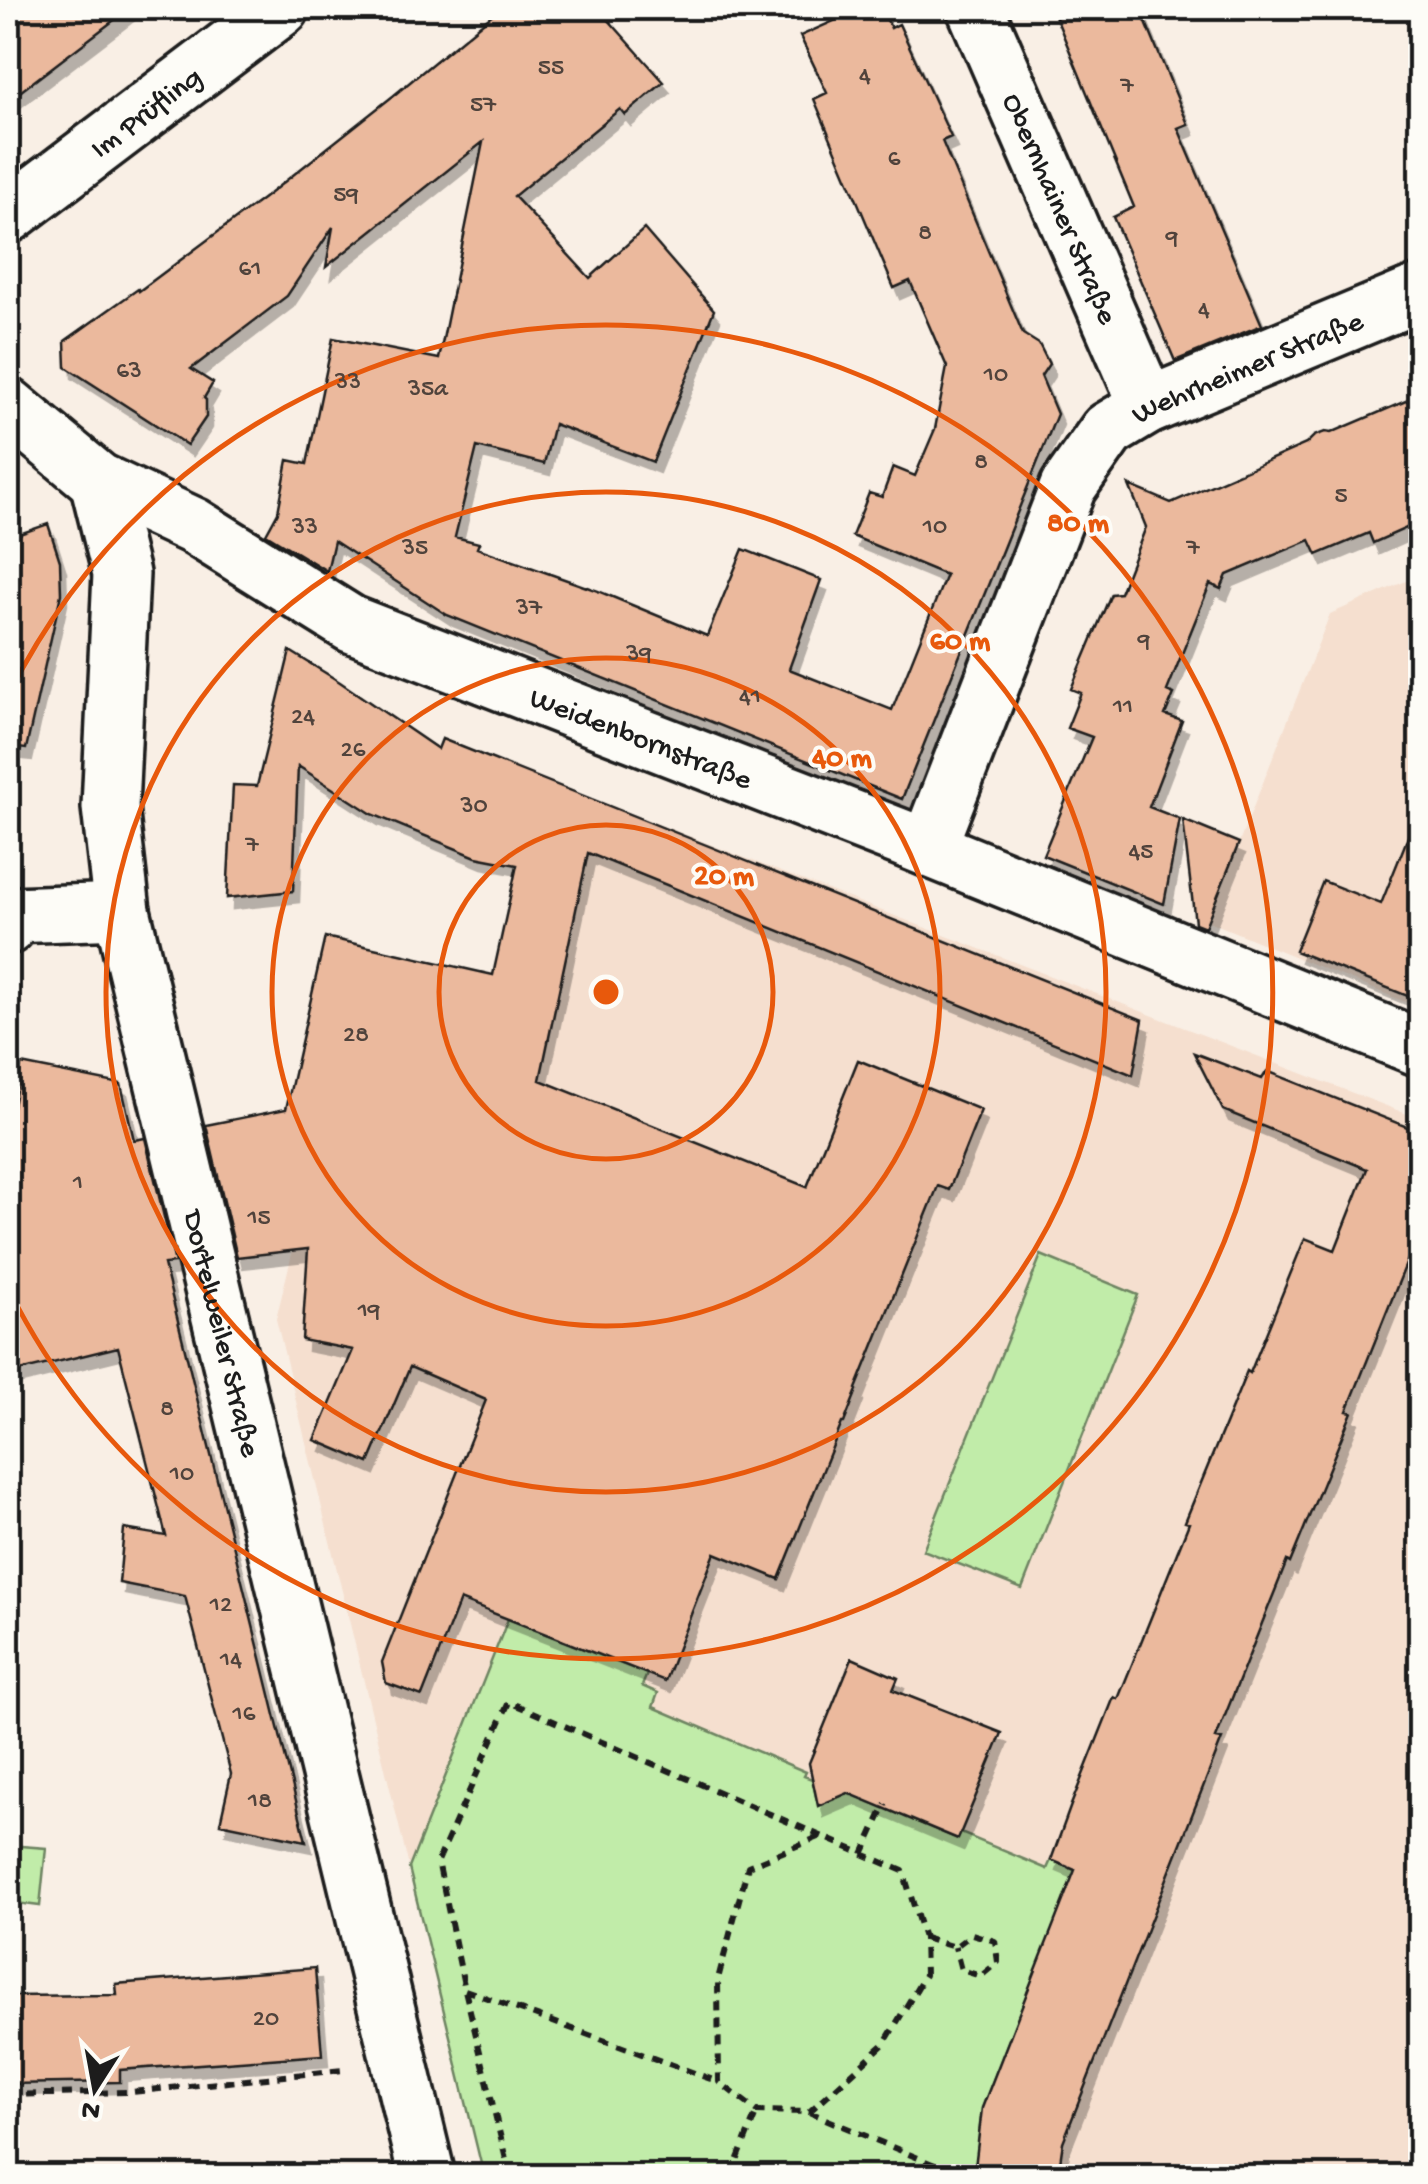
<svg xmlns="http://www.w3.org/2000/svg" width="1428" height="2184" font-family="'Gochi Hand',sans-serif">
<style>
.built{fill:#f5dfcf}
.green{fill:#c1eca9;stroke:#6e8462;stroke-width:2.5}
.building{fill:#ebb99d;stroke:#1c1c1c;stroke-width:2.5;filter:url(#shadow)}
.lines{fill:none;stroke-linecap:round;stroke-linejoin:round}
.street-casing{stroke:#1c1c1c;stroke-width:62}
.secondary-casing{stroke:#1c1c1c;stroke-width:62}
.path{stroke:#1c1c1c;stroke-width:6;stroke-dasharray:10 8;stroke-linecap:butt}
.street{stroke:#fdfcf7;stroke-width:55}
.secondary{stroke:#fdfcf7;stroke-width:55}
.ring{fill:none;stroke:#e8590c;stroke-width:5}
.labels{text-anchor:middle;stroke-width:8;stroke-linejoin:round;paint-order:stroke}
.number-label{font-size:25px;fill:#50433c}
.street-label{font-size:30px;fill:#1c1c1c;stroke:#fdfcf7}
.centre{fill:#e8590c;stroke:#fdfcf7;stroke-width:5}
.ring-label{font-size:30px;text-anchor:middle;font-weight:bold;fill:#e8590c;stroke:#fdfcf7;stroke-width:8;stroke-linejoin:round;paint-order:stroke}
</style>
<defs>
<filter id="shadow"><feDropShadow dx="6" dy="11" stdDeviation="0" flood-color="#0004"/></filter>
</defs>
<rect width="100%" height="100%" fill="#f9efe5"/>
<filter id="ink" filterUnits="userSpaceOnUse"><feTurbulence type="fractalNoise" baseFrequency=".01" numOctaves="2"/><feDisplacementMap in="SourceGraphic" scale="20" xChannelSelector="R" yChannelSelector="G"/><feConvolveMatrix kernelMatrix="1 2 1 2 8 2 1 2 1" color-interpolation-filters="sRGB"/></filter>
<g filter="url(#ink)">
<path class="built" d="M 1420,575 L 1420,1008 L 1208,921 L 1330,614 Z
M 536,777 L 1420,1119 L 1420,2176 L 484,2176 L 276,1319 L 331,1095 L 466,1124 Z"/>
<path class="green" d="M 1041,1255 L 1138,1295 L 1022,1589 L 923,1550 Z
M 508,1619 L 647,1674 L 642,1686 L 658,1693 L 653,1707 L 806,1772 L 804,1776 L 812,1779 L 816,1796 L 829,1801 L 841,1796 L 843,1792 L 851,1795 L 854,1788 L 913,1820 L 958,1839 L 961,1833 L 1047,1869 L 1051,1860 L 1076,1870 L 982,2108 L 975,2176 L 484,2176 L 409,1868 Z
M 8,1845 L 46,1848 L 40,1906 L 8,1902 Z"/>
<path class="building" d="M 8,8 L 130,8 L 8,101 Z
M 500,8 L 598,8 L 664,82 L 625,115 L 620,109 L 514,196 L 590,278 L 644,229 L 714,310 L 653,462 L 554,424 L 544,464 L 477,447 L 455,537 L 479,543 L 477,548 L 598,591 L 707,636 L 743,549 L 821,580 L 789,669 L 892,710 L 946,575 L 852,536 L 869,493 L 882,497 L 893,467 L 915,476 L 935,429 L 947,367 L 910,281 L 894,288 L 814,99 L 827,93 L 800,36 L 863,8 L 881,8 L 891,28 L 899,24 L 951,137 L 942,141 L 1023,334 L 1039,344 L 1049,364 L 1041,376 L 1057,414 L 902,799 L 447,615 L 334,541 L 327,571 L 266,534 L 278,512 L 288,460 L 307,464 L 333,338 L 439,359 L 483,142 L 326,267 L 333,227 L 287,296 L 191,369 L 213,383 L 204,398 L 206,400 L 206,417 L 187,445 L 66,367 L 65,341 L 138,289 L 139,291 L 269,194 L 393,96 Z
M 1052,8 L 1140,8 L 1188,124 L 1178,128 L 1262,325 L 1175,361 L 1113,217 L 1134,207 Z
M 1420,395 L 1420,522 L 1373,543 L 1369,533 L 1317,555 L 1310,540 L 1227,575 L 1221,589 L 1210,584 L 1167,691 L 1174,694 L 1165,715 L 1182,721 L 1149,807 L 1180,819 L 1164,904 L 1043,855 L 1092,737 L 1067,728 L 1081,693 L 1071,689 L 1111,594 L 1120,593 L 1146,527 L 1129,485 L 1171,503 L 1306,444 L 1314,436 L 1325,432 L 1331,433 Z
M 48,524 L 60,561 L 61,594 L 26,749 L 8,747 L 8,538 Z
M 290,651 L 340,682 L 438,749 L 442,739 L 1143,1020 L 1133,1075 L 588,853 L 540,1080 L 807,1187 L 858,1060 L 981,1110 L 949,1190 L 938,1186 L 856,1389 L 857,1390 L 844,1423 L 842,1423 L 779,1579 L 715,1553 L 665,1681 L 460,1600 L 422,1696 L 386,1683 L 382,1662 L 486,1400 L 410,1367 L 369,1463 L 315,1440 L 353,1350 L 302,1340 L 308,1249 L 237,1257 L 206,1125 L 286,1109 L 325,937 L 493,975 L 517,865 L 476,857 L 372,814 L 298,766 L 293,891 L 227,898 L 233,785 L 257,786 Z
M 1418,812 L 1420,812 L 1420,1001 L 1295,951 L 1323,881 L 1381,904 Z
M 1183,820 L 1239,843 L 1205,927 L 1195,923 Z
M 1194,1053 L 1262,1079 L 1267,1071 L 1420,1132 L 1420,1229 L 1347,1411 L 1352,1412 L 1290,1563 L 1287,1561 L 1216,1738 L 1222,1739 L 1063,2142 L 1058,2176 L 974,2176 L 982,2108 L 1075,1870 L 1051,1860 L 1071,1805 L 1114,1697 L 1118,1699 L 1189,1523 L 1185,1522 L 1247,1371 L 1250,1373 L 1305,1238 L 1335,1250 L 1367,1169 L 1223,1110 Z
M 21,1064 L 121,1084 L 134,1140 L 145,1138 L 175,1263 L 164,1264 L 306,1841 L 220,1823 L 231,1774 L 185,1596 L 119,1583 L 124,1529 L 166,1536 L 118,1347 L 8,1374 L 8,1133 Z
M 852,1658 L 898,1678 L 893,1690 L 1002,1733 L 958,1839 L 848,1793 L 818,1806 L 809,1763 Z
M 315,1968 L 322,2055 L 120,2070 L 120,2082 L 8,2084 L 8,1996 L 117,1995 L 116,1984 Z"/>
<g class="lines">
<g class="street-casing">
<g id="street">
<path id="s1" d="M 975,8 L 1148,406"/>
<path id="s2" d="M 8,406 L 98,481 L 194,526 L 351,624 L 900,837 L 1420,1048"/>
<path id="s3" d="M 98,481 L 121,574 L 110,807 L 122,911 L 427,2176"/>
<path id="s4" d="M 928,848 L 1068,487 L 1108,430 L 1148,406 L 1420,293"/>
<path d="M 8,926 L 11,915 L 122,911"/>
</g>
</g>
<g class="secondary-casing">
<g id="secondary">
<path id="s5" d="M 8,215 L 281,8"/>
</g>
</g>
<path class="path" d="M 819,1837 L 748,1866 L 718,1979 L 719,2082 L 757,2111 L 809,2112 L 884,2044 L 925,1975 L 924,1938 L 903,1871 L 863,1854
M 924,1938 L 955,1947 L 972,1934 L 995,1941 L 998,1962 L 981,1976 L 961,1970 L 955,1947
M 465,1990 L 719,2082
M 8,2095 L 131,2092 L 343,2070
M 809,2112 L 961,2176
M 510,2176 L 465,1990 L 438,1861 L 509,1702 L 863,1854 L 886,1804
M 731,2176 L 757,2111"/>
<use href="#street" class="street"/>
<use href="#secondary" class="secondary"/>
</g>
</g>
<g class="ring">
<circle cx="606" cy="992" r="167"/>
<circle cx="606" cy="992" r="334"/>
<circle cx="606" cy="992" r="500"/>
<path d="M9 694A667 667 0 1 1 9 1290"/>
</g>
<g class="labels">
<g class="number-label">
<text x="551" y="74">55</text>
<text x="865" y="82">4</text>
<text x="1127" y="92">7</text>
<text x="483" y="111">57</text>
<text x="894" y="165">6</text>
<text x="346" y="201">59</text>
<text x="925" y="239">8</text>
<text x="1172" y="244">9</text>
<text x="250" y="275">61</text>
<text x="1204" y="316">4</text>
<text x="129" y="377">63</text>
<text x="996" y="381">10</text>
<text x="348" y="388">33</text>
<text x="428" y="395">35a</text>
<text x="981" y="468">8</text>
<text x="1341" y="502">5</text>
<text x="305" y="533">33</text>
<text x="935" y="533">10</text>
<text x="415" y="554">35</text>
<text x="1193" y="554">7</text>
<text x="529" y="614">37</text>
<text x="1144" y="647">9</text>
<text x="639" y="660">39</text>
<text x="750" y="703">41</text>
<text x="1123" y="713">11</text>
<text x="303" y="723">24</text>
<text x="353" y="756">26</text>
<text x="474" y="812">30</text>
<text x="252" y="851">7</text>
<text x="1141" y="858">45</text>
<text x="356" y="1041">28</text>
<text x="78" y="1189">1</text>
<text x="259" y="1224">15</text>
<text x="369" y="1317">19</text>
<text x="167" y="1415">8</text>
<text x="182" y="1480">10</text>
<text x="221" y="1611">12</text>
<text x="231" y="1666">14</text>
<text x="244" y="1720">16</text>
<text x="260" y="1807">18</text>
<text x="266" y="2025">20</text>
</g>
<g class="street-label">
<text dy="10" stroke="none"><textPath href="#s5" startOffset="172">Im Prüfling</textPath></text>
<text dy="10" stroke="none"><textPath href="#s1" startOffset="218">Obernhainer Straße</textPath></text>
<text dy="10" stroke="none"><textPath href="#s4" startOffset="610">Wehrheimer Straße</textPath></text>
<text dy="10" stroke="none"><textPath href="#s2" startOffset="720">Weidenbornstraße</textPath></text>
<text dy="10" stroke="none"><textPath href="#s3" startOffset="868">Dortelweiler Straße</textPath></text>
</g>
</g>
<circle cx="606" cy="992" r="15" class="centre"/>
<g class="ring-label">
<text x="1078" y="531">80 m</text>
<text x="960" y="649">60 m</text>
<text x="842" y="766">40 m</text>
<text x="724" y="884">20 m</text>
</g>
<rect width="1428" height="2184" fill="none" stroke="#fdfcf7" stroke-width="40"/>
<rect x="20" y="20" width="1388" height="2144" fill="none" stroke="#1c1c1c" stroke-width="4" filter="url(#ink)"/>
<g transform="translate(95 2089) rotate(191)" stroke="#fdfcf7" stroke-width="8" paint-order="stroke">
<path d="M0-8L18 38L0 25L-18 38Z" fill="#1c1c1c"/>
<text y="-15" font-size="28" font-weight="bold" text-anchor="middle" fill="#1c1c1c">N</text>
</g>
</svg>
